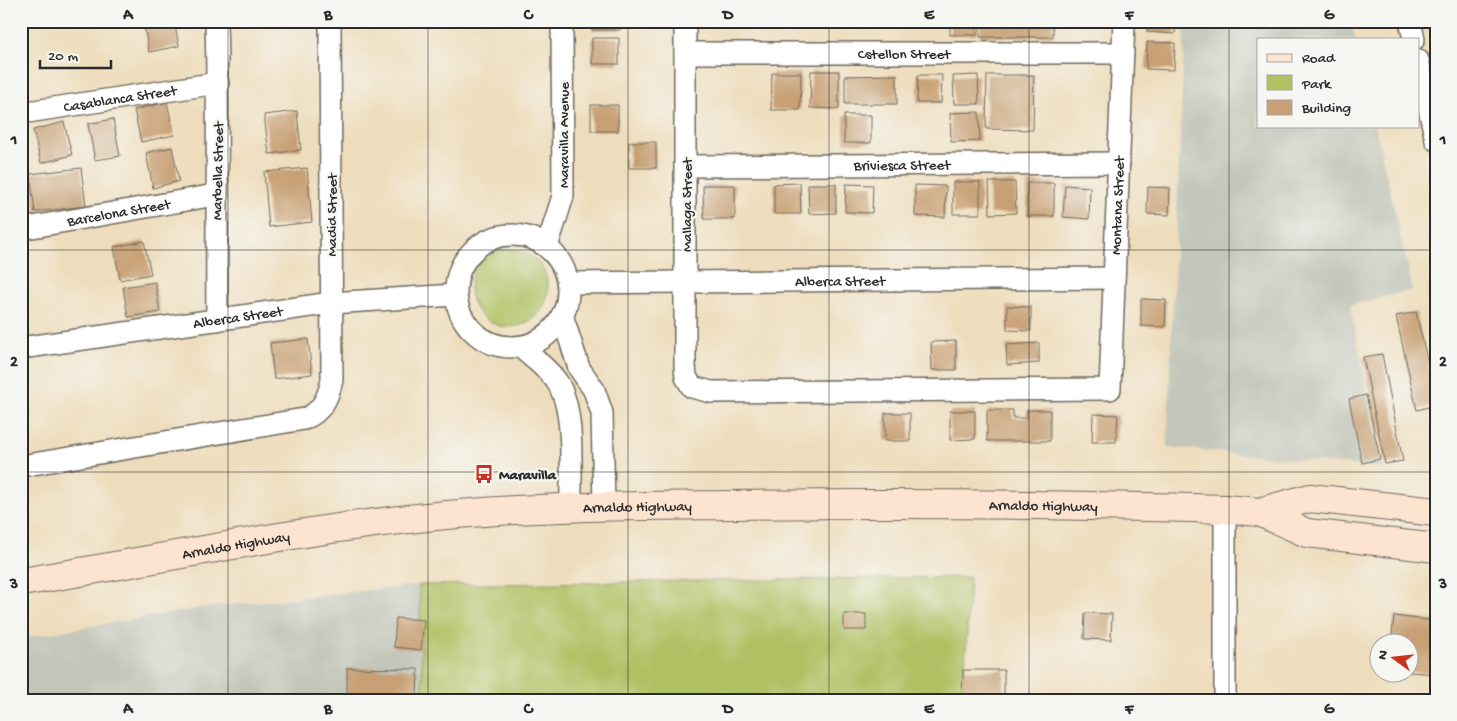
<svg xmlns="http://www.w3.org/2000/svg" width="1457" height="721" font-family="'Gochi Hand',sans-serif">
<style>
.industrial{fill:#c3c6b9}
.green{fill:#b0c164;stroke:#6e7648}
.building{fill:#c8a075}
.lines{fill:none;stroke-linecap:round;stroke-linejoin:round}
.street-casing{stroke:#6f695e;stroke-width:24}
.secondary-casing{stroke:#6f695e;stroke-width:30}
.street{stroke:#fff;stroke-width:21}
.secondary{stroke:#fde4d1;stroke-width:28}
.grid{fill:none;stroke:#2b2b2b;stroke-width:1;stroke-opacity:0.55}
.labels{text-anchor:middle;stroke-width:4.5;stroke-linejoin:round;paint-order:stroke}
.street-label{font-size:15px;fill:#2b2b2b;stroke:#f6f6f2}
.poi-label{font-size:15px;font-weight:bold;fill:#2b2b2b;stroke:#f6f6f2;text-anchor:start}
.neatline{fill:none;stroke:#2b2b2b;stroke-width:2}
.grid-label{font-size:16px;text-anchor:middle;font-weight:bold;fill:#2b2b2b}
</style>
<rect width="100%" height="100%" fill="#f6f6f2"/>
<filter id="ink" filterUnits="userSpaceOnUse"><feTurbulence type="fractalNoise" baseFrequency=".02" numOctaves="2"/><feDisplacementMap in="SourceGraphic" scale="10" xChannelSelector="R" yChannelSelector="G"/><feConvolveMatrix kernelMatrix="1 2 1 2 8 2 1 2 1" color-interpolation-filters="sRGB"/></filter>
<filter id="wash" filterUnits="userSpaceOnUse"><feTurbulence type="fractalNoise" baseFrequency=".0096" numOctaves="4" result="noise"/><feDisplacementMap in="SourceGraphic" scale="20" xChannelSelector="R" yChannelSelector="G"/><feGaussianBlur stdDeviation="1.12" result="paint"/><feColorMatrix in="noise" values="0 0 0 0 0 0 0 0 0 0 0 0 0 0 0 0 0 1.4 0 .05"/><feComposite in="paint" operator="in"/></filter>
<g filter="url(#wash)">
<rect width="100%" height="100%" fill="#eeddbc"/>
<path class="industrial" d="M 1185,21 L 1351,21 L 1355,39 L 1258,39 L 1258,126 L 1375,126 L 1413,290 L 1350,305 L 1383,468 L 1167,447 Z
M 419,585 L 423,700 L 21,700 L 21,638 L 201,608 Z"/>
<path class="green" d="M470 288a39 39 0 1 1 78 0a39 39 0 1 1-78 0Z
M 970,577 L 963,700 L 423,700 L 419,585 Z"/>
<g id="blocks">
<path class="building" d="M 143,21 L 174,21 L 179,46 L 149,52 Z
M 592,21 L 620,21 L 620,30 L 592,30 Z
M 950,21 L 977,21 L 977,35 L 950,35 Z
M 980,21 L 1053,21 L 1053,37 L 980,37 Z
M 1148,21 L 1176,21 L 1175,34 L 1147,32 Z
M 592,38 L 619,38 L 619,64 L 592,64 Z
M 1147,42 L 1175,43 L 1174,70 L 1146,69 Z
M 811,71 L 839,71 L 839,109 L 810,108 Z
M 772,73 L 801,73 L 800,110 L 771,110 Z
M 897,75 L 897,104 L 845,104 L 845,76 Z
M 918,75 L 942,75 L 941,103 L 917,103 Z
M 978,75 L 979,104 L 954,104 L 953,76 Z
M 987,75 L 1034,75 L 1033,130 L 986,129 Z
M 167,102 L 174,135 L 141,142 L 134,110 Z
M 591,105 L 618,105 L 618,131 L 591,131 Z
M 297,111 L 301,150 L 269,154 L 264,115 Z
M 979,112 L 980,141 L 951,142 L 950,113 Z
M 844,115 L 871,115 L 871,143 L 844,143 Z
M 113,119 L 120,156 L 95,160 L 88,124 Z
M 64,122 L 72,155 L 41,163 L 33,130 Z
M 629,142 L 656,142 L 656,168 L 629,168 Z
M 172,147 L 179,181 L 153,188 L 146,153 Z
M 81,168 L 86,206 L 35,212 L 30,174 Z
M 307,168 L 312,222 L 269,227 L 264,172 Z
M 953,182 L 980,182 L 980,214 L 953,214 Z
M 989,182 L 1015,182 L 1016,213 L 990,214 Z
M 800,183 L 801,214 L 774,214 L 774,184 Z
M 1027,183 L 1054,183 L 1054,216 L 1027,216 Z
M 808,184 L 836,184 L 836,213 L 809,214 Z
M 846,184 L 873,185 L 872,213 L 845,212 Z
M 703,185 L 735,185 L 735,219 L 704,219 Z
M 915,185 L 946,186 L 945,217 L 915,216 Z
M 1065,185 L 1090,187 L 1089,219 L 1063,217 Z
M 1148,187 L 1170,188 L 1169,215 L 1147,214 Z
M 144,241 L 151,274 L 120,280 L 114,247 Z
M 155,282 L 160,312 L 128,317 L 123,287 Z
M 1141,299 L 1166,300 L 1165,327 L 1141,326 Z
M 1007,306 L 1031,307 L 1031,331 L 1007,330 Z
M 1416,312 L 1436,398 L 1436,405 L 1417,410 L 1396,316 Z
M 308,339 L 312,374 L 274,379 L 270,343 Z
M 956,341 L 956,370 L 932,370 L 931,342 Z
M 1039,343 L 1039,363 L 1007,365 L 1006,345 Z
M 1382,354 L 1403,461 L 1385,464 L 1363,357 Z
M 1366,395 L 1380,459 L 1362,463 L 1349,399 Z
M 987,410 L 1013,410 L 1013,418 L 1027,418 L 1027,410 L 1050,410 L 1050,441 L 987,441 Z
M 950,411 L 975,411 L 975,439 L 950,440 Z
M 885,413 L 910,413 L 910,441 L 885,441 Z
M 1093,414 L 1118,415 L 1116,442 L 1092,442 Z
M 1085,613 L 1112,614 L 1111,640 L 1084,639 Z
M 844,614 L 866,614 L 866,630 L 844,630 Z
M 1394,616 L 1436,621 L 1436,674 L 1410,672 L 1410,644 L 1391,644 Z
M 396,618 L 424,620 L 421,650 L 394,647 Z
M 347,668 L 418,669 L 417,700 L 347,700 Z
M 963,670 L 1004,670 L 1004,700 L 962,700 Z"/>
</g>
</g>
<g filter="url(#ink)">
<use href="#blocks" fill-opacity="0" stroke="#6f695e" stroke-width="1"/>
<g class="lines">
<g class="street-casing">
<g id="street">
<path d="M 216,21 C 219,121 216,220 217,320"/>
<path id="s1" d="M 685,21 L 685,366 L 686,377 L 692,387 L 711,392 L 1110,389 L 1124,21"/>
<path d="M 1410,21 L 1414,39"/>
<path id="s2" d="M 685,53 L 1123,53"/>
<path d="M 1418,60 L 1436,140"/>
<path id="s3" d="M 21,113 L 218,83"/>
<path id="s4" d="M 686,166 L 1119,163"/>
<path id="s5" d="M 21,229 L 215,195"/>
<circle cx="512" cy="291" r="56"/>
<path d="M 547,247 L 563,196 L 562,21"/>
<path id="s6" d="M 568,283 L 1114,278"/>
<path d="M 562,315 L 579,368 L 594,390 L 602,413 L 604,507"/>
<path d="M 521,347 C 532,358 549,369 557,382 C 576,410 570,473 571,508"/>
<path id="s7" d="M 21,348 L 331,303 L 455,295"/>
<path d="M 21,466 L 304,419 C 322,412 328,398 332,380 L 330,21"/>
<path d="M 1225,700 L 1225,509"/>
</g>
</g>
<g class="secondary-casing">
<g id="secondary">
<path d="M 1259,512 L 1310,498 L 1436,512"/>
<path id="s8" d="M 21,582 C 163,559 304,528 447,515 C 542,506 638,506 733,505 C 897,503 1061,504 1225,509 L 1259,512 L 1307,533 L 1436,548"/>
</g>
</g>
<use href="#street" class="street"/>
<use href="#secondary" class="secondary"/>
</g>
</g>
<path class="grid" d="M 228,21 L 228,700M 428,21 L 428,700M 628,21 L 628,700M 829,21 L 829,700M 1029,21 L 1029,700M 1229,21 L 1229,700M 21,250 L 1436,250M 21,472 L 1436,472"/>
<defs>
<g id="bus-bare" transform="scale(1.5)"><path d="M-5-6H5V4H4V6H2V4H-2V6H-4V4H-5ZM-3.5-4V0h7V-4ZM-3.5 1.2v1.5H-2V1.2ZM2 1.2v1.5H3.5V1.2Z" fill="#c8321e" stroke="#f6f6f2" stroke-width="2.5" paint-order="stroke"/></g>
</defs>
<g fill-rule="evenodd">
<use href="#bus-bare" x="484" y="474"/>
</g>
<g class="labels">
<g class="street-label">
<text dy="5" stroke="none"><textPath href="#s2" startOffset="219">Cstellon Street</textPath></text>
<text dy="5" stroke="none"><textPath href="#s3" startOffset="100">Casablanca Street</textPath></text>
<text transform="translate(563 135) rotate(-90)" y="5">Maravilla Avenue</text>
<text dy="5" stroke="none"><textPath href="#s4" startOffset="216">Briviesca Street</textPath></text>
<text transform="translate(217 171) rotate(-89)" y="5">Marbella Street</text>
<text transform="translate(686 205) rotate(-90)" y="5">Mallaga Street</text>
<text dy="5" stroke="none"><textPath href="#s1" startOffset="970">Montana Street</textPath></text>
<text dy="5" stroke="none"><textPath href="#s5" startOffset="99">Barcelona Street</textPath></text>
<text transform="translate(331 215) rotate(-90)" y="5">Madid Street</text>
<text dy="5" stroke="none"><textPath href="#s6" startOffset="272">Alberca Street</textPath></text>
<text dy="5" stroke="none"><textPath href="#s7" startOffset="219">Alberca Street</textPath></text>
<text dy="5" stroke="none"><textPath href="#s8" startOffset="622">Arnaldo Highway</textPath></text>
<text dy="5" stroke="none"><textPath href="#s8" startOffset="1028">Arnaldo Highway</textPath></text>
<text dy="5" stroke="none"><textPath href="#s8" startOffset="218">Arnaldo Highway</textPath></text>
</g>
<g class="poi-label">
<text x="499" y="479">Maravilla</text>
</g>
</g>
<rect width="1457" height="721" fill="none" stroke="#f6f6f2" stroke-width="55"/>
<rect x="1257" y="38" width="162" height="90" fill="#f6f6f2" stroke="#a5a5a2"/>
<rect x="1267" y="54" width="25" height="8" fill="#fde4d1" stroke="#a5a5a2"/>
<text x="1302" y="62" font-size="15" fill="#2b2b2b">Road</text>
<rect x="1267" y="75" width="25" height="15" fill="#b0c164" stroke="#a5a5a2"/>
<text x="1302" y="88" font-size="15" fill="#2b2b2b">Park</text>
<rect x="1267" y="100" width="25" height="15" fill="#c8a075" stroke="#a5a5a2"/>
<text x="1302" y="112" font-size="15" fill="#2b2b2b">Building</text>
<g transform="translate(1394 658) rotate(285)"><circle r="24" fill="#f6f6f2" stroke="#a5a5a2"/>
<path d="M0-4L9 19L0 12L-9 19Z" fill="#c8321e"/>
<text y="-8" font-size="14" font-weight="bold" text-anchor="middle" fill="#2b2b2b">N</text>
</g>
<path d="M40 60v8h71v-8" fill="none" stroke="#2b2b2b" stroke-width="2.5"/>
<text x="48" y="60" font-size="15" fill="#2b2b2b" stroke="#f6f6f2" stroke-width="4" paint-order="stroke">20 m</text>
<rect x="28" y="28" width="1402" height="666" class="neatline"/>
<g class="grid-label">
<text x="128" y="19">A</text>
<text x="328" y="19">B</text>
<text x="528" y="19">C</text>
<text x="728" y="19">D</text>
<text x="929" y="19">E</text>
<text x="1129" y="19">F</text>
<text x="1329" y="19">G</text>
<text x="14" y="144">1</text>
<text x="1443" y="144">1</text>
<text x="14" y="366">2</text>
<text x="1443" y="366">2</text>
<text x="14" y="588">3</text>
<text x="1443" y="588">3</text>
<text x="128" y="713">A</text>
<text x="328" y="713">B</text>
<text x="528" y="713">C</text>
<text x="728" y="713">D</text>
<text x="929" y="713">E</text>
<text x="1129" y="713">F</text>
<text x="1329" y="713">G</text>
</g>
</svg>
